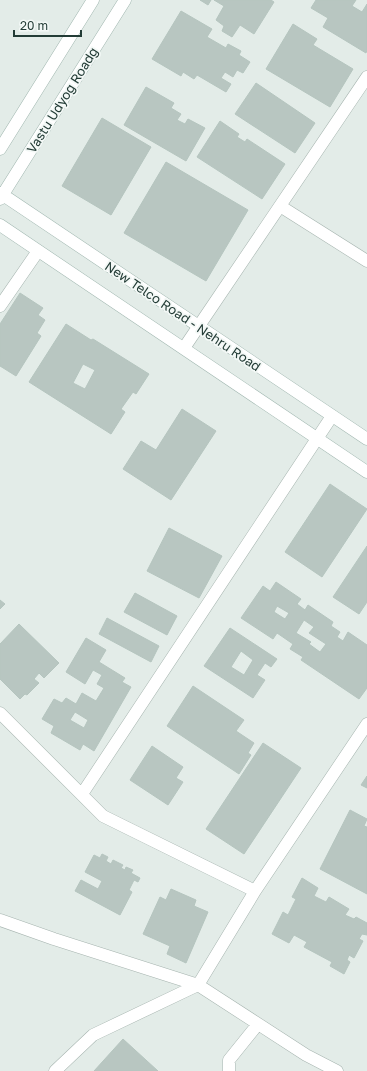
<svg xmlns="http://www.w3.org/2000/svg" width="367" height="1071" font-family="'Golos Text',sans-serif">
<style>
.building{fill:#b8c6c1;stroke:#b5c5bf;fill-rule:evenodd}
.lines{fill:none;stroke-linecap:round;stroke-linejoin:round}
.street-casing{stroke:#a6b4af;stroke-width:13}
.secondary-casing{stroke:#a1b7b0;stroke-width:13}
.street{stroke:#fff;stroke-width:12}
.secondary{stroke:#fff;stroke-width:12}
.labels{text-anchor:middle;stroke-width:3.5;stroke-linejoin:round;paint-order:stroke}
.street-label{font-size:13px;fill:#233c36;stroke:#f3f8f6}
</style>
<rect width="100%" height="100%" fill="#e3ece8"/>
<path class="building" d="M 200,0 L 211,0 L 208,5 Z
M 214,0 L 271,0 L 274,2 L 254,34 L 240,25 L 232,37 L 222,31 L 224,26 L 216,20 L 224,6 Z
M 316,0 L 356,0 L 352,6 L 362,12 L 367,4 L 367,50 L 366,53 L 323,27 L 328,18 L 311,8 Z
M 181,11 L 212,29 L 207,37 L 226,48 L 228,44 L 241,51 L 239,55 L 250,62 L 243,73 L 237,70 L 233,77 L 225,72 L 221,78 L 231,84 L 226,92 L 197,75 L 194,79 L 183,72 L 181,76 L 152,59 Z
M 293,24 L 317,39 L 313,45 L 353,69 L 330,107 L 266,69 Z
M 256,83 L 315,123 L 295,153 L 235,114 Z
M 146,87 L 174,103 L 171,108 L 181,114 L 177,120 L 185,124 L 188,119 L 205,128 L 186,161 L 124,125 Z
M 102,118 L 151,147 L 111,215 L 62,186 Z
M 220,121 L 239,134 L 237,137 L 245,142 L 247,139 L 285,164 L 262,199 L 197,157 Z
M 166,162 L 248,210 L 206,281 L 124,233 Z
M 20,293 L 43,308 L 38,315 L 45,320 L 37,333 L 41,336 L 16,376 L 0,366 L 0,324 Z
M 66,324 L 91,340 L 93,339 L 149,374 L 136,394 L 133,392 L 121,409 L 125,412 L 111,434 L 29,382 ZM 83,364 L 95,370 L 85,389 L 73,383 Z
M 182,409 L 216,431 L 171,500 L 123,469 L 141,441 L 156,450 Z
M 330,484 L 367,509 L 322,577 L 285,552 Z
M 169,528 L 222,556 L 199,598 L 147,571 Z
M 367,546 L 367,602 L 359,614 L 333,597 Z
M 276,582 L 301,599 L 297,604 L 305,610 L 308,605 L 333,622 L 331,626 L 340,632 L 337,637 L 343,641 L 348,632 L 367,645 L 367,688 L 359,699 L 301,660 L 303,657 L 290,649 L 293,644 L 277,633 L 273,639 L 241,618 L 263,586 L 270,591 ZM 277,606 L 289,613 L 285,619 L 274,612 ZM 304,620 L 314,627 L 309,633 L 326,644 L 320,652 L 309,644 L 311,642 L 296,633 Z
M 135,593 L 177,616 L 167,635 L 124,612 Z
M 0,600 L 5,604 L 0,609 Z
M 107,618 L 159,646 L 151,662 L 99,634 Z
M 19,624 L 59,663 L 44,678 L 39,673 L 34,679 L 39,683 L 27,695 L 25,694 L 20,699 L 0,679 L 0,644 Z
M 230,628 L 277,659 L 271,667 L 265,663 L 257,675 L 265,680 L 253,698 L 204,666 ZM 241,651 L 253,660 L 244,675 L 231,667 Z
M 86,638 L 106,650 L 99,662 L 125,678 L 122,682 L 131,687 L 94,751 L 83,744 L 80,750 L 51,733 L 54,726 L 42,719 L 54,699 L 62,703 L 66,698 L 76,704 L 82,693 L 96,701 L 104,688 L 97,684 L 102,675 L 93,670 L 85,684 L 66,672 ZM 75,712 L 88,720 L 84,728 L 70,720 Z
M 193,686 L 244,720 L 236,731 L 254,743 L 248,753 L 251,755 L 239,774 L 167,726 Z
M 263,743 L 301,768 L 244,854 L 206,829 Z
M 152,746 L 183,767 L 176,778 L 183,782 L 168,805 L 130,780 Z
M 367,776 L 367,788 L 361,785 Z
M 350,810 L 367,819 L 364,826 L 367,827 L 367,894 L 320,869 Z
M 102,854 L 108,857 L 106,861 L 111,864 L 113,860 L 123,865 L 121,868 L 125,870 L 126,867 L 133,870 L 131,873 L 140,878 L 138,882 L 134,880 L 129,890 L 132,892 L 120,915 L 75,891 L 81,880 L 98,889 L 102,881 L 85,872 L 94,855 L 100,858 Z
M 302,878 L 318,888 L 314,896 L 326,902 L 329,897 L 349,909 L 345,915 L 354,919 L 356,917 L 367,923 L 367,935 L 362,934 L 359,939 L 363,941 L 354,958 L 349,955 L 347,960 L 350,962 L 344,974 L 330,966 L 332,962 L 304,947 L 307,942 L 294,935 L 289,943 L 272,934 L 283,912 L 288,915 L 296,899 L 292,897 Z
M 171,889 L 196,900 L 194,906 L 208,912 L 186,963 L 167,954 L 170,946 L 143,934 L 160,897 L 166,900 Z
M 123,1039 L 158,1071 L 94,1071 Z"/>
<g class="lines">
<g class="street-casing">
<path id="street" d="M 280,206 L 367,261
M 0,306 L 38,251
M 184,348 L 367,77
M 0,713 L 103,816 L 255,891
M 82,794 L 332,416
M 0,920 L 54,939 L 198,985 L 306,1055 L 337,1071
M 55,1071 L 93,1035 L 198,985 L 255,891 L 367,724
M 229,1071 L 229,1060 L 258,1024"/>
</g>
<g class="secondary-casing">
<path id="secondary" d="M 0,149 L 93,0
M 0,193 L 367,439
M 0,199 L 125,0
M 0,225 L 367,472"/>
</g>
<use href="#street" class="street"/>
<use href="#secondary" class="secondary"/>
</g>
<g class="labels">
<g class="street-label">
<text transform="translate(62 100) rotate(-58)" y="5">Vastu Udyog Roadg</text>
<text transform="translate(183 316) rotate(34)" y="5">New Telco Road - Nehru Road</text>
</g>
</g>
<path d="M14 30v6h67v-6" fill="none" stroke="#233c36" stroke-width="2"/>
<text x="20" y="30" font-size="12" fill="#233c36" stroke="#f3f8f6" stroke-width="3" paint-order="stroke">20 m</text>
</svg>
